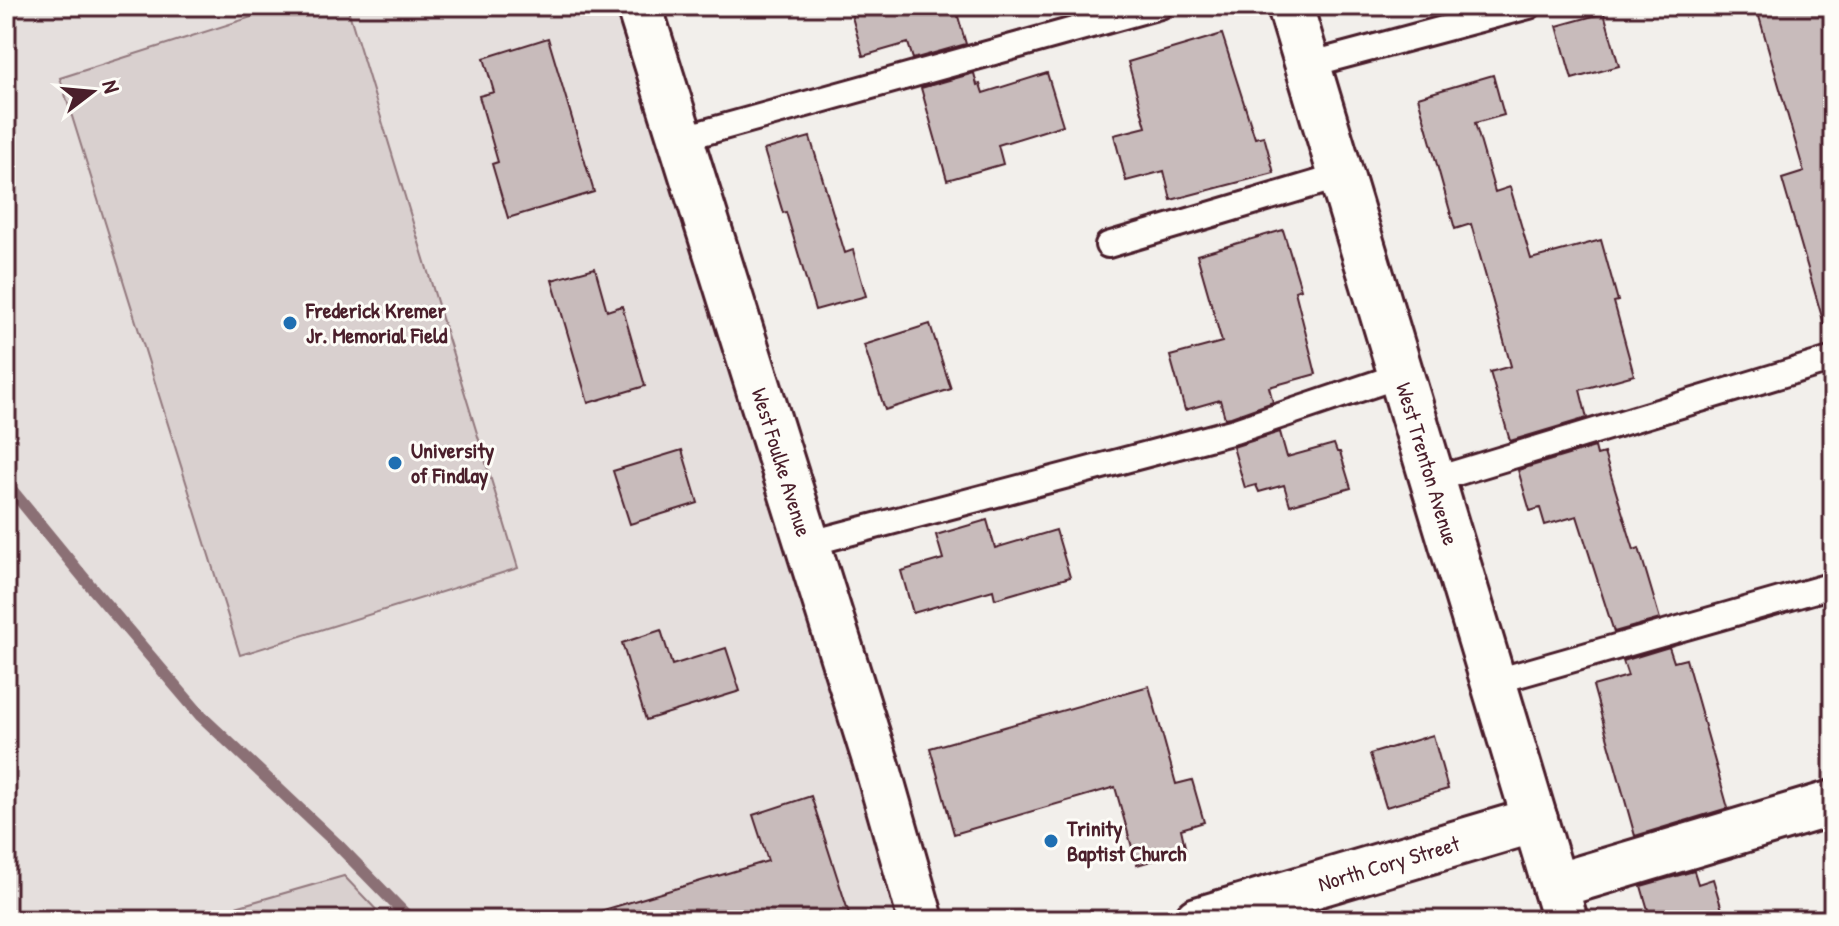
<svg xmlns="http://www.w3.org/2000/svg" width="1839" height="926" font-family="'Patrick Hand',sans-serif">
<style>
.built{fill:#e5dfdd}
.green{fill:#d9d0cf;stroke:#92787d;stroke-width:2}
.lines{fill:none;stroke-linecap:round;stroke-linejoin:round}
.stream{stroke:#8b6f75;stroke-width:12}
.building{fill:#c8bbbb;stroke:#4a1f2b;stroke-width:2}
.service-casing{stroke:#4a1f2b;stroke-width:30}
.minor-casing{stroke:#4a1f2b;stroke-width:50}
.tertiary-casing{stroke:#4a1f2b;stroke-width:50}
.primary-casing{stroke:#4a1f2b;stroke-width:50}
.service{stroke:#fdfcf7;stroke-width:24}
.minor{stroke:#fdfcf7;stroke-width:44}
.tertiary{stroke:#fdfcf7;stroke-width:44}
.primary{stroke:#fdfcf7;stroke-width:44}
.poi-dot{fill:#1f6fb2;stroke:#fdfcf7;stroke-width:3}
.labels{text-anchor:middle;stroke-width:6;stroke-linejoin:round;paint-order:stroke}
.poi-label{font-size:22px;font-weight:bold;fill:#4a1f2b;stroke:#fdfcf7;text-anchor:start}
.street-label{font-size:22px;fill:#4a1f2b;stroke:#fdfcf7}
</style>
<rect width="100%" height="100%" fill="#f2efeb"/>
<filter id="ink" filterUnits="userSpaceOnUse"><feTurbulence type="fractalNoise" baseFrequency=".0125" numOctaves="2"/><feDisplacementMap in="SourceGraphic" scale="16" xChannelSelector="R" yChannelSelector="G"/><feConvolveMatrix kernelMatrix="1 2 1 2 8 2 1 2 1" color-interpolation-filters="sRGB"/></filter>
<g filter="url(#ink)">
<path class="built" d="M 6,6 L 646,6 L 922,920 L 6,920 Z"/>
<path class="green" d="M 286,6 L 347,6 L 518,568 L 240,655 L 60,78 Z
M 344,876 L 386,920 L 218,920 L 215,913 Z"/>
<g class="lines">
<path class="stream" d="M 6,483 L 88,583 L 201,716 L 337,844 L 411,920"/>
</g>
<path class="building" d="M 849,6 L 955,6 L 966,44 L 913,59 L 908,43 L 863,56 Z
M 1756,6 L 1833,6 L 1833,323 L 1824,324 L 1782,179 L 1804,172 Z
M 1604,13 L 1619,66 L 1572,79 L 1557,26 Z
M 1222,34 L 1255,138 L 1264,136 L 1274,173 L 1171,200 L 1164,171 L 1126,181 L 1114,135 L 1146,127 L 1128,62 Z
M 548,38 L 594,192 L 508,218 L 492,164 L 498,162 L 479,96 L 494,92 L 484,58 Z
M 974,73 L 977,85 L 980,84 L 983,93 L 1047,73 L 1063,125 L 998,145 L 1003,164 L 947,180 L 921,88 Z
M 1493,75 L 1504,115 L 1475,123 L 1495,192 L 1510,187 L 1531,259 L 1601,240 L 1618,301 L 1614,302 L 1634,375 L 1580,390 L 1587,418 L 1510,441 L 1490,372 L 1511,366 L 1471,224 L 1455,229 L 1418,97 Z
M 810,137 L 845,253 L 853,250 L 866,296 L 815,310 L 786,212 L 783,213 L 764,150 Z
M 1283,230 L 1301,289 L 1295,291 L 1316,374 L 1269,387 L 1273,402 L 1231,417 L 1225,418 L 1220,400 L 1185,410 L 1170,356 L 1222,342 L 1197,255 Z
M 595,268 L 607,311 L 622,306 L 645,386 L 588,403 L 552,280 Z
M 930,324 L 951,389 L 885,410 L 864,345 Z
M 1280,432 L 1287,457 L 1334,444 L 1337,452 L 1340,452 L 1351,488 L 1290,505 L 1284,485 L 1259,492 L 1256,485 L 1245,488 L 1233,447 Z
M 1595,447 L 1597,455 L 1604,453 L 1634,550 L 1639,548 L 1660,619 L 1614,632 L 1577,516 L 1545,525 L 1540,508 L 1530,511 L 1518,470 Z
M 682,450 L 698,503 L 630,524 L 613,471 Z
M 987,520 L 995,548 L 1056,530 L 1070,577 L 995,599 L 993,590 L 913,613 L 901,571 L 943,559 L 936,535 Z
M 661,630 L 672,665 L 726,648 L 740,691 L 646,720 L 622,643 Z
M 1669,647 L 1674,662 L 1686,659 L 1728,808 L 1635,836 L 1593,686 L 1628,676 L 1623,661 Z
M 1149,686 L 1176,784 L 1192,780 L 1204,822 L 1181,829 L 1186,851 L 1137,865 L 1115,787 L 954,834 L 930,748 Z
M 1433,735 L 1448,789 L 1386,807 L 1370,754 Z
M 811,796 L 851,920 L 598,920 L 597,912 L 768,861 L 753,815 Z
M 1694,871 L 1698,884 L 1713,879 L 1725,920 L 1651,920 L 1641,886 Z"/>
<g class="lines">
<g class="service-casing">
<path id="service" d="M 1308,65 L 1529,6
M 680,139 L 1160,6
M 1108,245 L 1341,176
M 1433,480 L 1833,359
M 807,544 L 1235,431 L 1401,375
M 1493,682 L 1833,585"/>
</g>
<g class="minor-casing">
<path id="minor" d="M 1555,886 L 1833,803"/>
</g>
<g class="tertiary-casing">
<g id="tertiary">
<path id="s1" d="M 639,6 L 878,769 L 921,920"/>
<path id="s2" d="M 1197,920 L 1535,820"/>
</g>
</g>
<g class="primary-casing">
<g id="primary">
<path id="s3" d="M 1290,6 L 1565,920"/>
</g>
</g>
<use href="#service" class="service"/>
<use href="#minor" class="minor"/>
<use href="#tertiary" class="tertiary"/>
<use href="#primary" class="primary"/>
</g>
</g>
<g class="poi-dot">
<circle cx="290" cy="323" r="8"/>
<circle cx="395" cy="463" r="8"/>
<circle cx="1051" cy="841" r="8"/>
</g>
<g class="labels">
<g class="poi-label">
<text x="306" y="318">Frederick Kremer<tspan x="306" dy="25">Jr. Memorial Field</tspan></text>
<text x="411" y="458">University<tspan x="411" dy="25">of Findlay</tspan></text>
<text x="1067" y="836">Trinity<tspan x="1067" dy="25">Baptist Church</tspan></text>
</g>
<g class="street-label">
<text dy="8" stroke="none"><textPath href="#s1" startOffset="478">West Foulke Avenue</textPath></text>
<text dy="8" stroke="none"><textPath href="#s3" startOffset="478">West Trenton Avenue</textPath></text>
<text dy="8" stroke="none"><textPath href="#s2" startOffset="200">North Cory Street</textPath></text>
</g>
</g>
<rect width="1839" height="926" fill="none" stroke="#fdfcf7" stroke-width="32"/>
<rect x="16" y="16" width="1807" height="894" fill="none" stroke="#4a1f2b" stroke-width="3" filter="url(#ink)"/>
<g transform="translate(92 92) rotate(74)" stroke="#fdfcf7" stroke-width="6" paint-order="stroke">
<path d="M0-6L14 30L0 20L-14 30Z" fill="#4a1f2b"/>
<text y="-12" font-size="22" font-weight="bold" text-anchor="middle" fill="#4a1f2b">N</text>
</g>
</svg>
